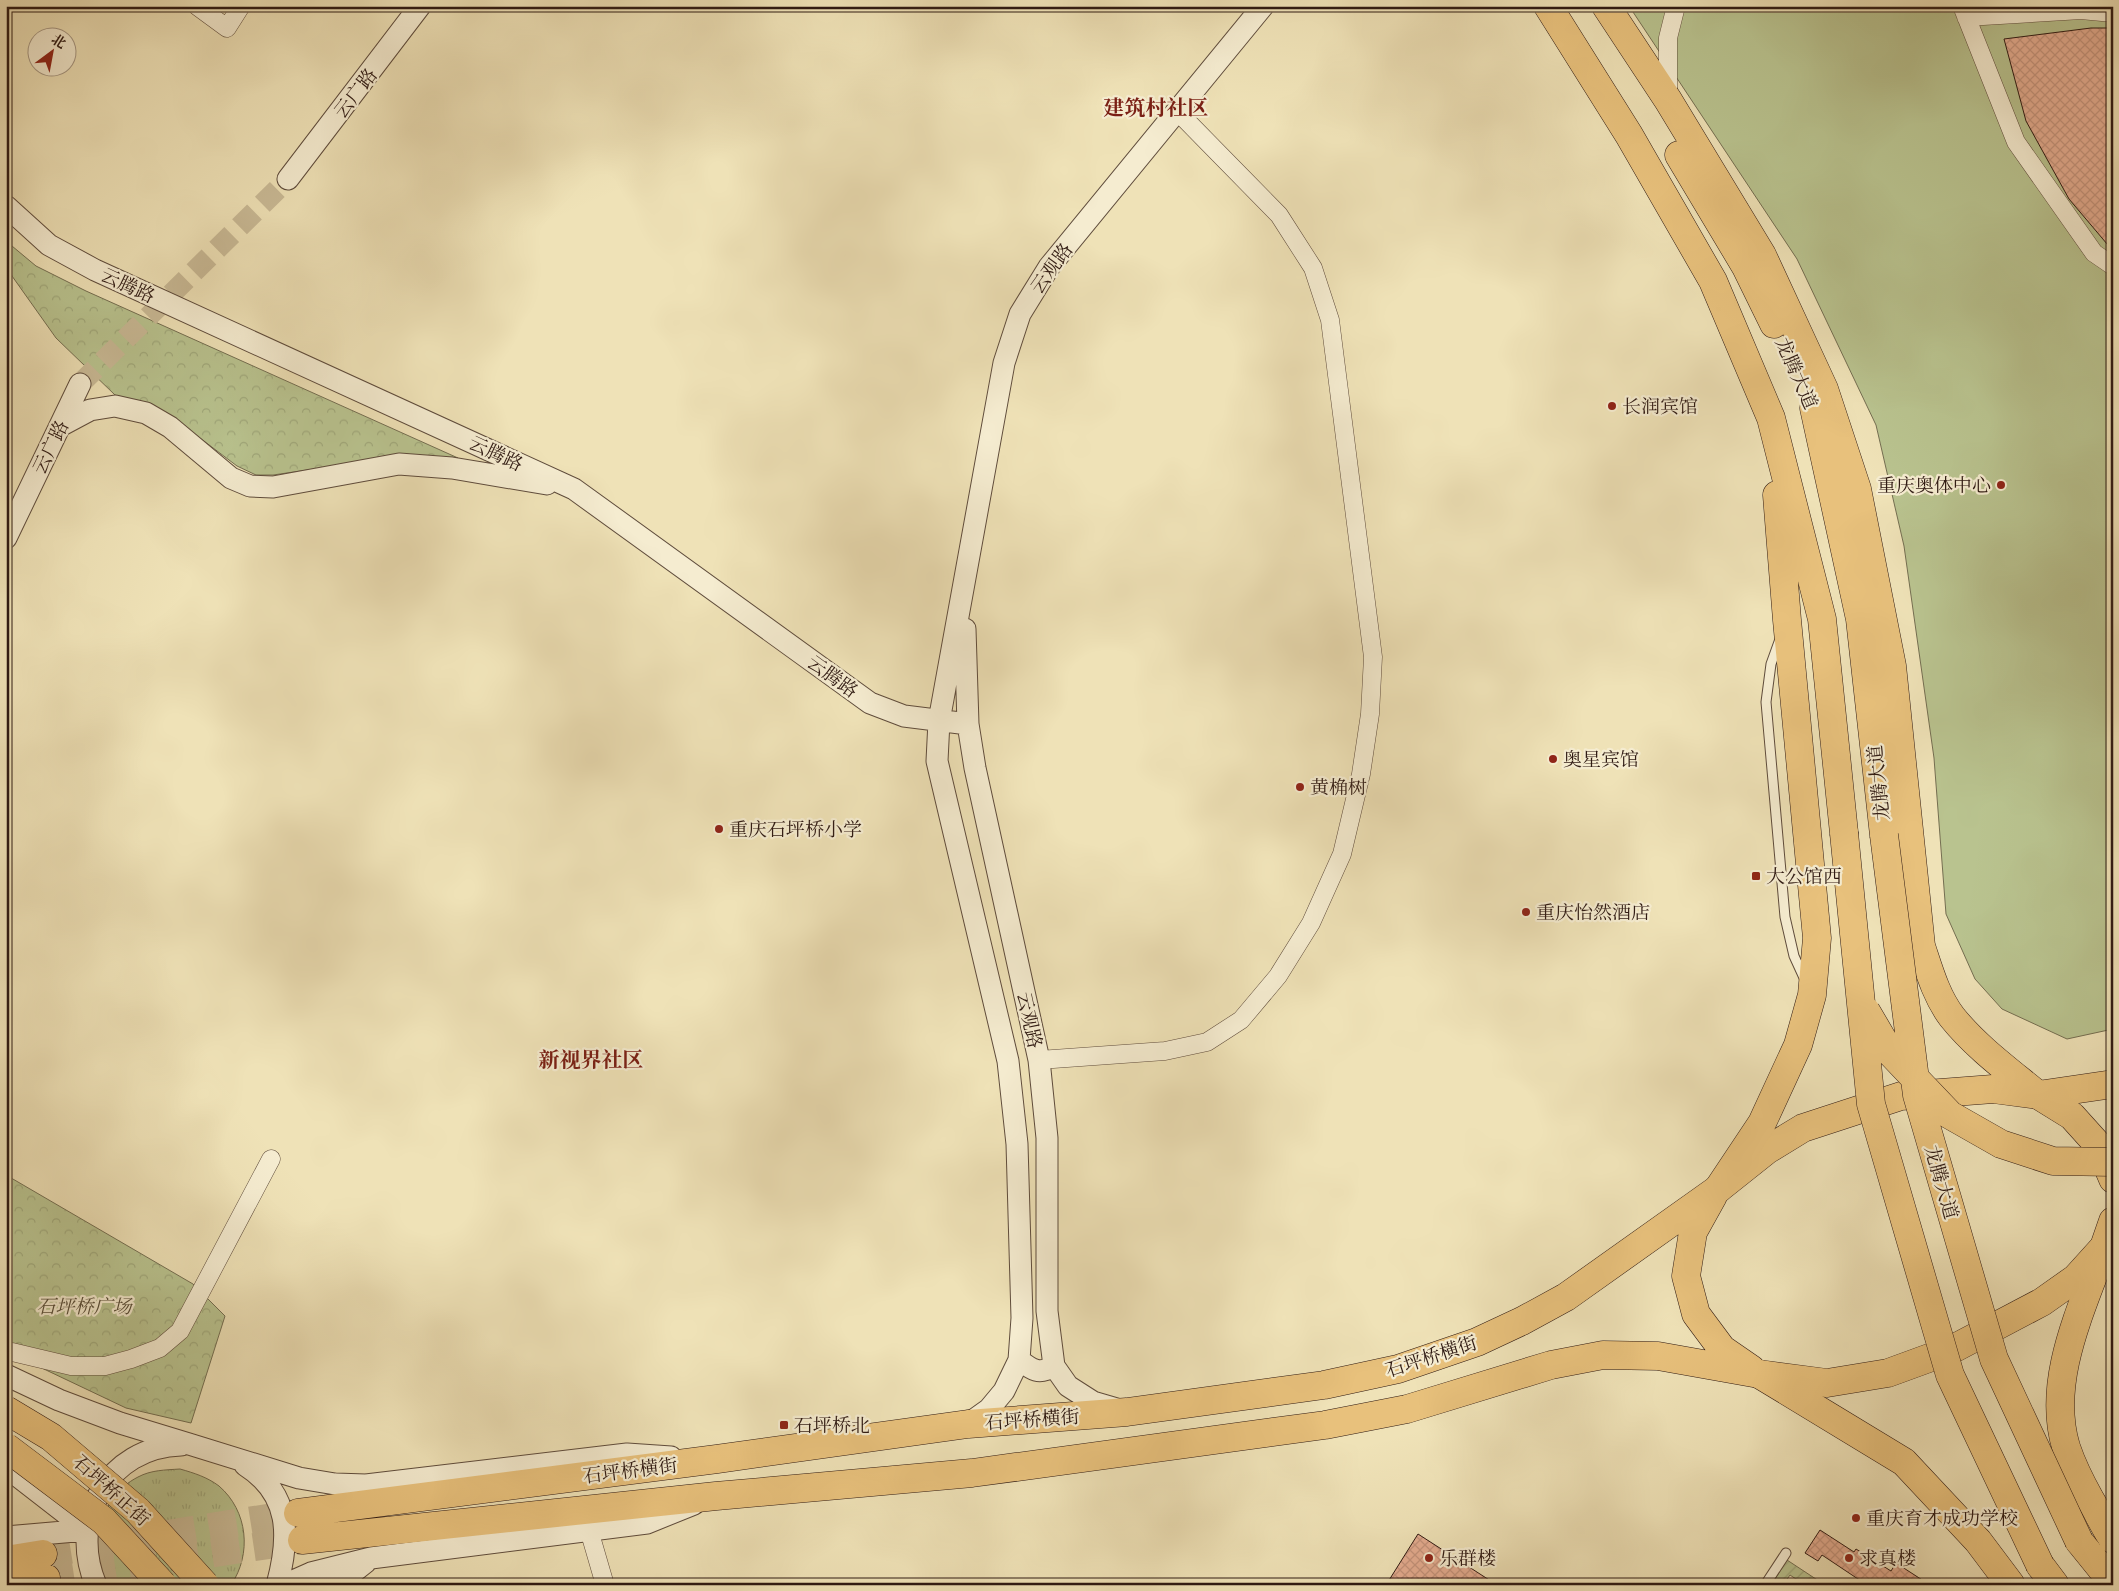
<svg xmlns="http://www.w3.org/2000/svg" width="2119" height="1591" font-family="'IM FELL Great Primer','Noto Serif SC',serif">
<style>
.grass{fill:url(#grass-tufts);stroke:#746e51}
.forest{fill:url(#forest-crowns);stroke:#746e51}
.garden{fill:url(#garden-furrows);stroke:#746e51}
.pitch{fill:#b9c38f;stroke:#746e51}
.building{fill:url(#building-cross-hatch);stroke:#2f1a13}
.lines{fill:none;stroke-linecap:round;stroke-linejoin:round}
.tertiary-tunnel{stroke:#c9ba96;stroke-width:21;stroke-dasharray:21 11;stroke-linecap:butt}
.primary-tunnel{stroke:#c9ba96;stroke-width:28;stroke-dasharray:28 14;stroke-linecap:butt}
.service-casing{stroke:#5f4c3c;stroke-width:11}
.minor-casing{stroke:#5f4c3c;stroke-width:19}
.tertiary-casing{stroke:#5f4c3c;stroke-width:23}
.primary-casing{stroke:#2f1a13;stroke-width:29}
.trunk-casing{stroke:#2f1a13;stroke-width:29}
.service{stroke:#f5ecd0;stroke-width:9}
.minor{stroke:#f5ecd0;stroke-width:18}
.tertiary{stroke:#f5ecd0;stroke-width:21}
.primary{stroke:#e8c17c;stroke-width:28}
.trunk{stroke:#e8c17c;stroke-width:28}
.primary-bridge-casing{stroke:#2f1a13;stroke-width:29;stroke-linecap:butt}
.trunk-bridge-casing{stroke:#2f1a13;stroke-width:29;stroke-linecap:butt}
.primary-bridge{stroke:#e8c17c;stroke-width:28}
.trunk-bridge{stroke:#e8c17c;stroke-width:28}
.poi-dot{fill:#8f2418;stroke:#f5ecd0;stroke-width:2}
.labels{text-anchor:middle;stroke-width:4.5;stroke-linejoin:round;paint-order:stroke}
.street-label{font-size:19px;fill:#2f1a13;stroke:#f5ecd0}
.poi-label{font-size:19px;fill:#2f1a13;stroke:#f5ecd0;text-anchor:start}
.park-label{font-size:19px;font-style:italic;fill:#584d38;stroke:#f5ecd0}
.quarter-label{font-size:21px;font-weight:bold;fill:#7a1f14;stroke:#f5ecd0}
</style>
<defs>
<pattern id="grass-tufts" width="24" height="20" patternUnits="userSpaceOnUse" patternTransform="scale(1.25)"><rect width="24" height="20" fill="#b9c38f"/><path d="M3 7l-1-3M5 7V3M7 7l1-3M15 17l-1-3M17 17v-4M19 17l1-3" fill="none" stroke="#9fa77a"/></pattern>
<pattern id="forest-crowns" width="20" height="18" patternUnits="userSpaceOnUse" patternTransform="scale(1.25)"><rect width="20" height="18" fill="#b9c38f"/><path d="M2 6a3 3 0 1 1 6 0M12 15a3 3 0 1 1 6 0" fill="none" stroke="#9fa77a"/></pattern>
<pattern id="garden-furrows" width="10" height="10" patternUnits="userSpaceOnUse" patternTransform="scale(1.25)"><rect width="10" height="10" fill="#b9c38f"/><path d="M-1 1l2-2M0 10L10 0M9 11l2-2" fill="none" stroke="#9fa77a"/></pattern>
<pattern id="building-cross-hatch" width="8" height="8" patternUnits="userSpaceOnUse" patternTransform="scale(1.25)"><rect width="8" height="8" fill="#e5ad91"/><path d="M0 0l8 8M0 8l8-8" fill="none" stroke="#c5947c"/></pattern>
</defs>
<rect width="100%" height="100%" fill="#efe2b7"/>
<filter id="stains"><feTurbulence type="fractalNoise" baseFrequency=".004" numOctaves="4"/><feColorMatrix values="0 0 0 0 .2 0 0 0 0 .09 0 0 0 0 .02 0 0 0 .5 -.17"/></filter>
<radialGradient id="worn" r=".72"><stop offset=".6" stop-color="#630" stop-opacity="0"/><stop offset="1" stop-color="#630" stop-opacity=".3"/></radialGradient>
<path class="grass" d="M 180,1469 C 194,1473 207,1477 219,1486 C 248,1511 252,1554 231,1585 L 112,1585 C 90,1548 97,1498 138,1477 C 151,1470 165,1470 180,1469 Z"/>
<path class="forest" d="M 6,241 L 36,266 L 86,291 L 458,458 L 390,458 L 273,475 L 256,475 L 237,466 L 180,423 L 150,405 L 115,395 L 56,338 L 12,276 L 6,263 Z
M 6,1175 L 193,1284 L 225,1316 L 191,1423 L 126,1408 L 6,1351 Z"/>
<path class="garden" d="M 1787,1560 L 1825,1585 L 1805,1585 L 1790,1575 L 1783,1585 L 1771,1585 Z"/>
<path class="pitch" d="M 1629,6 L 2113,6 L 2113,1029 L 2067,1039 L 2002,1009 L 1975,979 L 1946,914 L 1934,758 L 1904,546 L 1876,425 L 1797,259 Z"/>
<path class="building" d="M 2091,28 L 2113,28 L 2113,251 L 2069,199 L 2026,121 L 2004,39 Z
M 1820,1530 L 1854,1552 L 1856,1549 L 1891,1571 L 1896,1563 L 1930,1585 L 1867,1585 L 1822,1555 L 1818,1561 L 1805,1553 Z
M 1418,1534 L 1497,1585 L 1386,1585 Z"/>
<g class="lines">
<path class="tertiary-tunnel" d="M 80,384 L 288,179"/>
<path class="primary-tunnel" d="M 43,1554 L 298,1513
M 46,1578 L 302,1540"/>
<g class="service-casing">
<path id="service" d="M 1780,639 L 1771,664 L 1766,702 L 1785,917 L 1794,956 L 1805,980
M 1765,1585 L 1786,1553"/>
</g>
<g class="minor-casing">
<path id="minor" d="M 197,6 L 227,28 L 241,6
M 1962,6 L 2016,142 L 2094,253 L 2113,266
M 1966,17 L 2081,10 L 2113,13
M 1668,97 L 1668,38 L 1676,6
M 1039,1060 L 1165,1051 L 1207,1042 L 1241,1020 L 1278,976 L 1311,923 L 1342,854 L 1361,774 L 1370,714 L 1373,657 L 1330,320 L 1313,268 L 1279,215 L 1177,111
M 6,1353 L 12,1352 L 71,1366 L 105,1366 L 131,1359 L 160,1348 L 180,1331 L 271,1159
M 589,1530 L 605,1585"/>
</g>
<g class="tertiary-casing">
<path id="tertiary" d="M 288,179 L 420,6
M 6,206 L 49,245 L 95,270 L 574,489 L 870,703 L 904,716 L 968,724
M 60,426 L 90,410 L 115,406 L 146,413 L 170,427 L 231,478 L 250,486 L 273,487 L 399,464 L 452,468 L 547,484
M 6,538 L 80,384
M 965,629 L 968,724 L 975,768 L 1039,1060 L 1047,1138 L 1047,1311 L 1054,1366 L 1068,1386 L 1093,1402 L 1117,1409
M 1019,1360 C 1032,1370 1039,1375 1054,1366
M 6,1375 L 59,1400 L 120,1423 L 189,1444 L 299,1478 L 335,1484 L 366,1485 L 627,1454 L 671,1457
M 968,1424 L 989,1409 L 1004,1391 L 1019,1360 L 1022,1318 L 1017,1144 L 1008,1061 L 937,761 L 939,721 L 1004,363 L 1020,314 L 1049,267 L 1263,6
M 245,1465 C 291,1494 290,1537 277,1585
M 6,1467 L 87,1530
M 6,1537 L 87,1530
M 96,1585 C 68,1519 108,1447 181,1445
M 284,1585 L 311,1573 L 371,1558 L 647,1523 L 694,1504
M 337,1585 L 366,1562"/>
</g>
<g class="primary-casing">
<path id="primary" d="M 2038,1095 L 2113,1084
M 1713,1196 L 1693,1232 L 1686,1276 L 1696,1314 L 1722,1349 L 1751,1369
M 298,1513 L 717,1459 L 968,1424 L 1127,1412 L 1324,1385 L 1398,1369 L 1477,1342 L 1522,1321 L 1566,1297 L 1718,1189 L 1767,1150 L 1803,1128 L 1901,1096 L 1993,1089 L 2038,1095 L 2072,1116 L 2099,1146 L 2113,1179
M 302,1540 L 716,1496 L 972,1473 L 1325,1425 L 1407,1409 L 1551,1365 L 1603,1355 L 1658,1356 L 1759,1374 L 1827,1383 L 1888,1373 L 1951,1350 L 2042,1302 L 2076,1278 L 2104,1247 L 2113,1221
M 6,1560 L 43,1554
M 6,1583 L 46,1578"/>
</g>
<g class="trunk-casing">
<path id="trunk" d="M 1548,6 L 1629,135 L 1713,281 L 1771,418 L 1822,619 L 1844,833
M 1606,6 L 1668,100 L 1762,255 L 1824,389 L 1857,489 L 1892,666 L 1921,946 C 1929,970 1936,996 1952,1017 C 1976,1047 2009,1071 2038,1095
M 1679,155 L 1746,267 L 1774,324
M 1814,408 L 1860,619 L 1884,835
M 1718,1189 L 1762,1123 L 1798,1045 L 1812,995 L 1817,938 L 1787,620 L 1777,495
M 2104,1247 C 2082,1309 2046,1380 2066,1447 C 2072,1465 2081,1483 2090,1499 C 2098,1512 2104,1527 2113,1539
M 1759,1374 L 1904,1462 L 1978,1541 L 2011,1585
M 2079,1541 L 2113,1583
M 2040,1565 L 2055,1585"/>
</g>
<use href="#service" class="service"/>
<use href="#minor" class="minor"/>
<use href="#tertiary" class="tertiary"/>
<use href="#primary" class="primary"/>
<use href="#trunk" class="trunk"/>
<g class="primary-bridge-casing">
<path id="primary-bridge" d="M 6,1410 L 51,1437 L 138,1511 L 205,1585
M 6,1447 L 104,1521 L 163,1585"/>
</g>
<g class="trunk-bridge-casing">
<path id="trunk-bridge" d="M 1844,833 L 1871,1104 L 1950,1375 L 2040,1565
M 1884,835 L 1917,1095 L 1994,1359 L 2079,1541
M 1866,1011 L 1890,1052 L 1950,1115 L 2001,1144 L 2053,1161 L 2113,1162"/>
</g>
<use href="#primary-bridge" class="primary-bridge"/>
<use href="#trunk-bridge" class="trunk-bridge"/>
</g>
<g class="poi-dot">
<circle cx="1612" cy="406" r="5"/>
<circle cx="2001" cy="485" r="5"/>
<circle cx="1553" cy="759" r="5"/>
<circle cx="1300" cy="787" r="5"/>
<circle cx="719" cy="829" r="5"/>
<rect x="1751" y="871" width="10" height="10" rx="2.5"/>
<circle cx="1526" cy="912" r="5"/>
<rect x="779" y="1420" width="10" height="10" rx="2.5"/>
<circle cx="1856" cy="1518" r="5"/>
<circle cx="1429" cy="1558" r="5"/>
<circle cx="1849" cy="1558" r="5"/>
</g>
<g class="labels">
<g class="street-label">
<text transform="translate(355 93) rotate(-52)" y="7">云广路</text>
<text transform="translate(1051 268) rotate(-54)" y="7">云观路</text>
<text transform="translate(128 285) rotate(25)" y="7">云腾路</text>
<text transform="translate(1797 373) rotate(66)" y="7">龙腾大道</text>
<text transform="translate(50 447) rotate(-64)" y="7">云广路</text>
<text transform="translate(496 453) rotate(25)" y="7">云腾路</text>
<text transform="translate(833 676) rotate(36)" y="7">云腾路</text>
<text transform="translate(1878 783) rotate(-96)" y="7">龙腾大道</text>
<text transform="translate(1030 1020) rotate(78)" y="7">云观路</text>
<text transform="translate(1942 1182) rotate(74)" y="7">龙腾大道</text>
<text transform="translate(1431 1356) rotate(-18)" y="7">石坪桥横街</text>
<text transform="translate(1032 1419) rotate(-4)" y="7">石坪桥横街</text>
<text transform="translate(630 1470) rotate(-7)" y="7">石坪桥横街</text>
<text transform="translate(112 1490) rotate(42)" y="7">石坪桥正街</text>
</g>
<g class="poi-label">
<text x="1622" y="413">长润宾馆</text>
<text x="1991" y="492" text-anchor="end">重庆奥体中心</text>
<text x="1563" y="766">奥星宾馆</text>
<text x="1310" y="794">黄桷树</text>
<text x="729" y="836">重庆石坪桥小学</text>
<text x="1766" y="883">大公馆西</text>
<text x="1536" y="919">重庆怡然酒店</text>
<text x="794" y="1432">石坪桥北</text>
<text x="1866" y="1525">重庆育才成功学校</text>
<text x="1439" y="1565">乐群楼</text>
<text x="1859" y="1565">求真楼</text>
</g>
<g class="park-label">
<text x="84" y="1313">石坪桥广场</text>
</g>
<g class="quarter-label">
<text x="1156" y="115">建筑村社区</text>
<text x="591" y="1067">新视界社区</text>
</g>
</g>
<rect width="2119" height="1591" fill="none" stroke="#efe2b7" stroke-width="25"/>
<rect x="8" y="8" width="2104" height="1576" fill="none" stroke="#2f1a13" stroke-width="2.5"/>
<rect x="12" y="12" width="2094" height="1566" fill="none" stroke="#2f1a13"/>
<g transform="translate(52 52) rotate(32)"><circle r="24" fill="#f5ecd0" stroke="#a69884"/>
<path d="M0-4L9 19L0 12L-9 19Z" fill="#8f2418"/>
<text y="-8" font-size="14" font-weight="bold" text-anchor="middle" fill="#2f1a13">北</text>
</g>
<rect width="100%" height="100%" filter="url(#stains)"/>
<rect width="100%" height="100%" fill="url(#worn)"/>
</svg>
